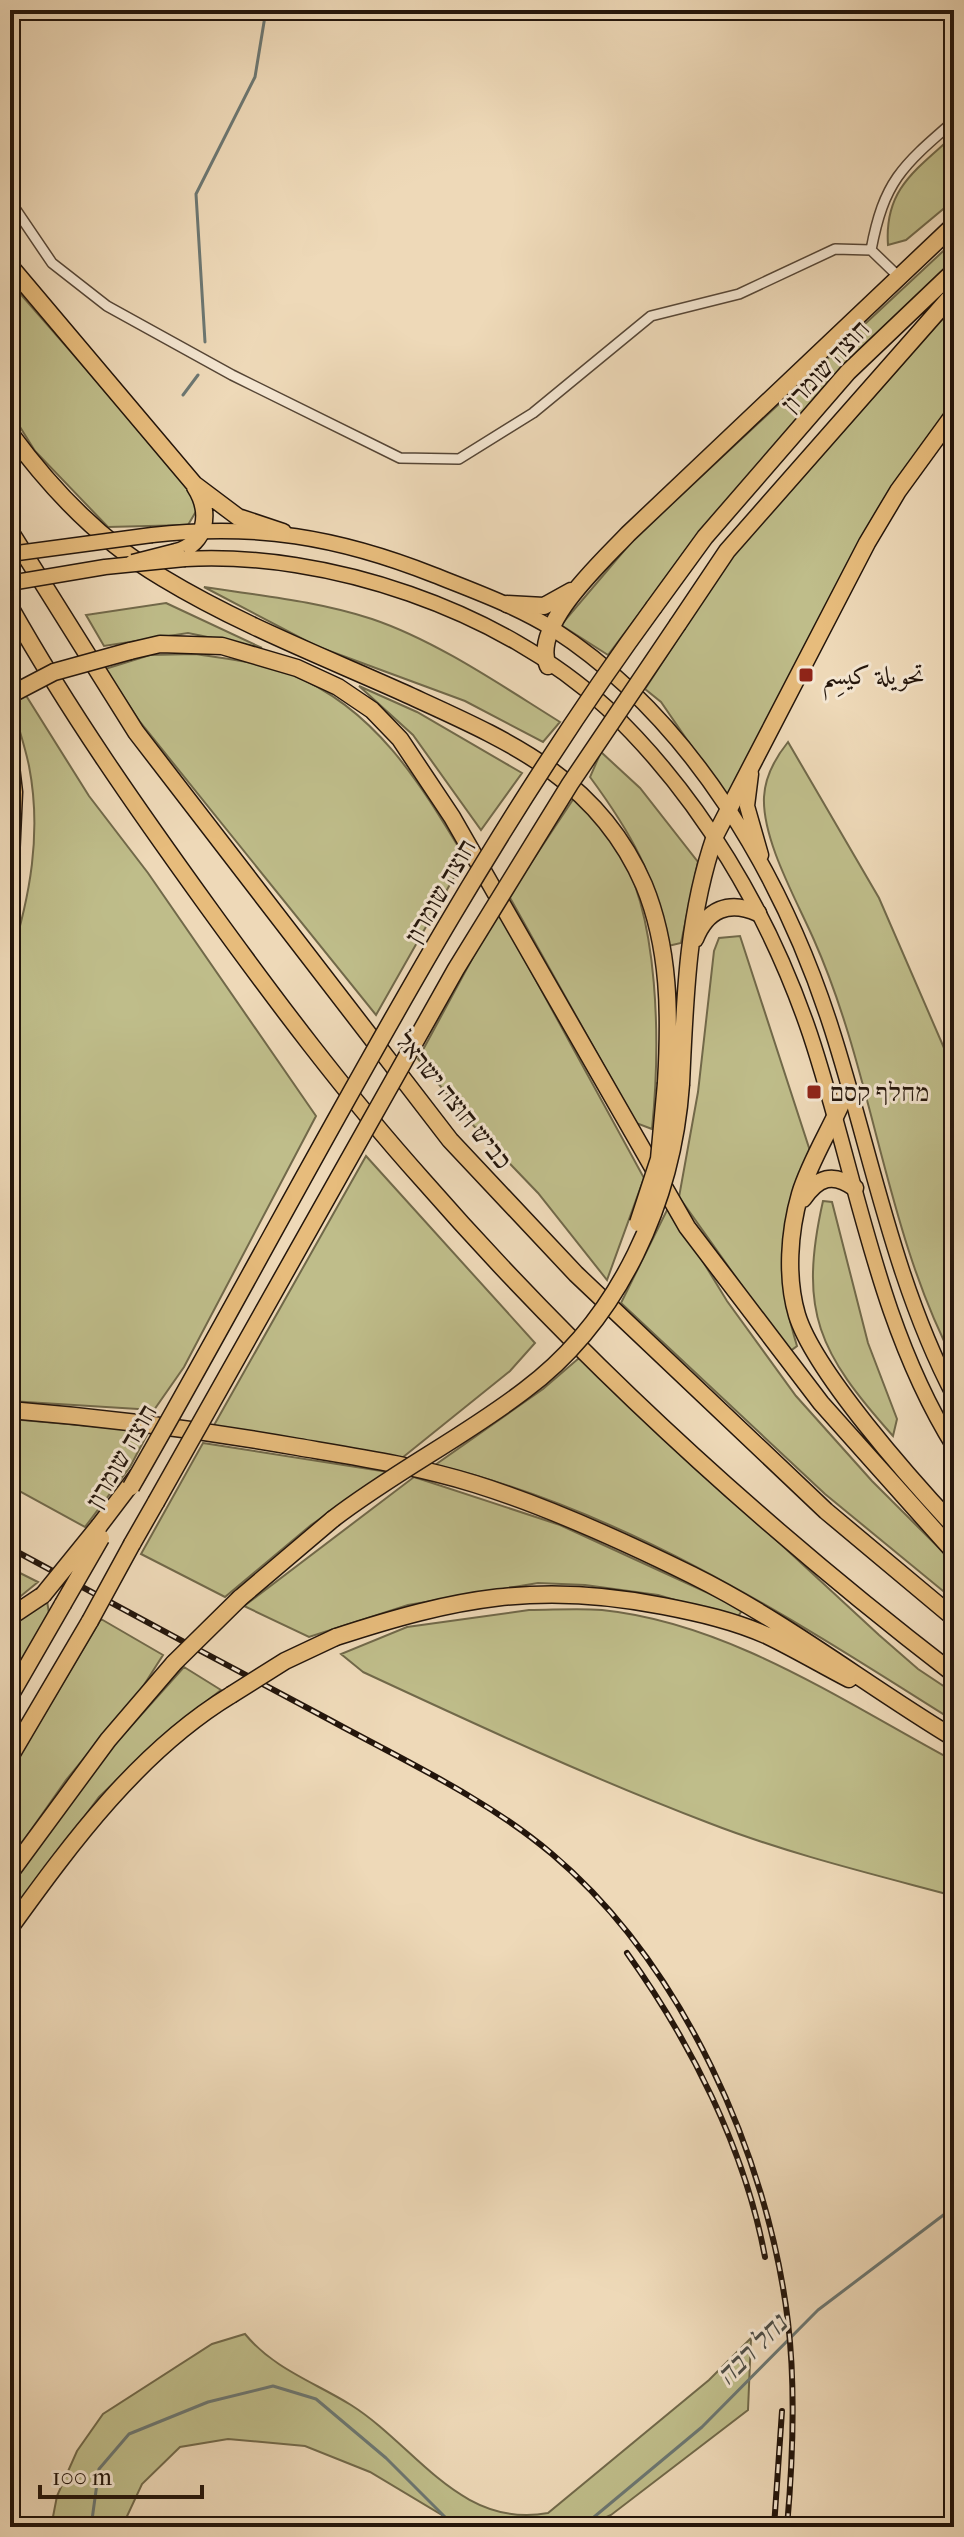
<svg xmlns="http://www.w3.org/2000/svg" width="964" height="2537" font-family="'IM FELL French Canon',Amiri,'Frank Ruhl Libre',serif">
<style>
.green{fill:#bfbd8a;stroke:#71694a;stroke-width:2}
.lines{fill:none;stroke-linecap:round;stroke-linejoin:round}
.stream{stroke:#6c7772;stroke-width:3}
.minor-casing{stroke:#564636;stroke-width:12}
.primary-casing{stroke:#23150b;stroke-width:17}
.trunk-casing{stroke:#23150b;stroke-width:19}
.motorway-casing{stroke:#23150b;stroke-width:19}
.minor{stroke:#f4e6d1;stroke-width:9}
.primary{stroke:#e7bc7c;stroke-width:14}
.trunk{stroke:#e7bc7c;stroke-width:16}
.motorway{stroke:#e7bc7c;stroke-width:16}
.rail-casing{stroke:#23150b;stroke-width:6}
.rail{stroke:#f4e6d1;stroke-width:3;stroke-dasharray:9;stroke-linecap:butt}
.primary-bridge-casing{stroke:#23150b;stroke-width:17;stroke-linecap:butt}
.motorway-bridge-casing{stroke:#23150b;stroke-width:19;stroke-linecap:butt}
.primary-bridge{stroke:#e7bc7c;stroke-width:14}
.motorway-bridge{stroke:#e7bc7c;stroke-width:16}
.poi-dot{fill:#8f2418;stroke:#f4e6d1;stroke-width:3}
.labels{text-anchor:middle;stroke-width:6;stroke-linejoin:round;paint-order:stroke}
.street-label{font-size:26px;fill:#23150b;stroke:#f4e6d1}
.poi-label{font-size:26px;fill:#23150b;stroke:#f4e6d1;text-anchor:start}
.water-label{font-size:28px;font-style:italic;fill:#4d4e47;stroke:#f4e6d1}
</style>
<rect width="100%" height="100%" fill="#eed9b8"/>
<filter id="stains"><feTurbulence type="fractalNoise" baseFrequency=".0025" numOctaves="4"/><feColorMatrix values="0 0 0 0 .2 0 0 0 0 .09 0 0 0 0 .02 0 0 0 .5 -.17"/></filter>
<radialGradient id="worn" r=".72"><stop offset=".6" stop-color="#630" stop-opacity="0"/><stop offset="1" stop-color="#630" stop-opacity=".3"/></radialGradient>
<path class="green" d="M 954,135 L 954,200 L 906,240 L 888,245 C 884,189 916,170 954,135 Z
M 954,241 L 954,260 L 839,370 L 709,521 L 608,655 L 561,625 L 634,539 Z
M 10,282 L 190,488 L 198,508 L 188,525 L 108,527 L 35,451 L 10,411 Z
M 954,306 L 954,402 L 888,498 L 727,798 L 661,702 L 645,689 L 730,559 Z
M 204,587 C 262,596 317,601 372,619 C 437,641 502,686 560,722 L 543,742 L 465,701 L 316,646 Z
M 166,603 L 262,648 L 188,633 L 104,646 L 86,615 Z
M 195,654 C 226,659 262,662 291,674 C 376,709 420,783 465,858 L 376,1015 L 140,722 L 105,669 L 150,655 Z
M 10,670 L 89,796 L 148,873 L 316,1116 L 184,1367 L 154,1410 L 10,1401 L 10,961 C 30,897 42,833 29,766 C 21,728 10,712 10,670 Z
M 359,686 L 417,712 L 522,773 L 481,830 L 413,735 Z
M 788,742 L 879,898 L 954,1071 L 954,1361 C 885,1230 874,1075 814,940 C 797,901 762,840 764,797 C 765,777 776,757 788,742 Z
M 601,752 L 640,788 L 698,862 L 681,943 L 668,946 C 655,875 632,834 590,777 Z
M 574,798 C 587,813 604,828 615,844 C 661,913 660,1049 652,1129 L 636,1123 L 509,896 Z
M 498,911 L 644,1178 L 607,1280 L 538,1193 L 469,1121 L 418,1059 Z
M 740,936 L 812,1157 C 780,1230 773,1268 797,1346 L 789,1352 L 679,1197 L 698,1092 L 714,951 L 719,938 Z
M 366,1156 L 535,1343 L 510,1371 L 402,1458 L 213,1427 Z
M 823,1201 L 832,1202 L 868,1343 L 897,1419 L 893,1436 C 819,1353 798,1312 823,1201 Z
M 669,1206 L 727,1301 L 796,1396 L 872,1481 L 954,1563 L 954,1600 L 825,1494 L 621,1303 Z
M 579,1358 L 879,1635 L 918,1669 L 954,1693 L 954,1721 C 793,1619 623,1509 435,1465 L 543,1389 Z
M 10,1419 L 149,1431 L 130,1467 L 85,1527 L 10,1486 Z
M 203,1443 L 388,1472 L 311,1525 L 225,1597 L 141,1554 Z
M 414,1477 L 560,1525 L 743,1609 L 737,1618 L 658,1595 L 585,1585 L 538,1583 L 408,1605 L 309,1637 L 244,1606 Z
M 10,1568 L 38,1582 L 10,1605 Z
M 47,1601 L 49,1613 L 10,1686 L 10,1624 Z
M 529,1610 C 553,1610 578,1608 602,1610 C 729,1623 844,1702 954,1761 L 954,1896 C 872,1874 789,1854 709,1823 C 591,1778 477,1725 363,1672 L 341,1654 L 407,1627 Z
M 101,1619 L 163,1655 L 142,1688 L 66,1780 L 10,1860 L 10,1772 Z
M 184,1667 L 221,1690 L 167,1732 L 99,1797 L 10,1917 L 10,1888 L 63,1812 L 107,1753 Z
M 245,2334 C 274,2369 314,2382 351,2405 C 416,2446 460,2529 548,2513 L 709,2380 L 751,2338 L 748,2410 L 611,2515 L 584,2527 L 462,2527 L 370,2472 L 305,2446 L 228,2439 L 180,2447 L 142,2484 L 122,2527 L 51,2527 L 57,2496 L 77,2451 L 103,2414 L 212,2344 Z"/>
<g class="lines">
<path class="stream" d="M 205,342 L 196,194 L 255,77 L 266,10
M 183,395 L 198,375
M 91,2527 L 99,2469 L 129,2434 L 208,2402 L 273,2386 L 316,2399 L 386,2458 L 455,2527
M 582,2527 L 702,2427 L 818,2310 L 954,2207"/>
<g class="minor-casing">
<path id="minor" d="M 10,201 L 52,263 L 107,306 L 232,375 L 400,458 L 459,459 L 533,413 L 651,316 L 739,294 L 835,249 L 871,250 L 899,277
M 871,250 C 884,181 902,166 954,121"/>
</g>
<g class="primary-casing">
<path id="primary" d="M 152,535 C 255,523 338,537 434,575 C 474,591 516,606 553,629 C 691,718 783,876 832,1030 C 871,1152 894,1282 954,1396
M 185,559 C 327,551 501,610 607,708 C 700,796 769,913 810,1034 C 856,1172 876,1322 954,1447
M 751,774 L 747,806 L 761,855"/>
</g>
<g class="trunk-casing">
<path id="trunk" d="M 507,604 L 544,606 L 571,591
M 548,666 C 531,625 602,562 628,534 L 954,225
M 715,836 L 867,543 L 898,491 L 954,414"/>
</g>
<g class="motorway-casing">
<path id="motorway" d="M 10,266 L 194,484 L 238,517 L 283,532
M 10,433 C 51,489 103,543 163,578 C 239,624 324,657 404,693 C 504,739 597,776 644,885 C 670,948 670,1016 666,1083
M 10,531 L 136,732 L 450,1140 L 576,1274 L 826,1511 L 954,1618
M 176,552 C 207,544 211,512 195,487
M 10,607 C 69,712 138,810 208,907 C 276,1001 345,1093 422,1179 C 581,1361 763,1527 954,1674
M 654,607 L 705,537 L 848,372 L 954,271
M 678,624 L 727,551 L 954,293
M 130,651 L 160,644 L 222,646 L 297,668 L 338,687 L 372,710 L 400,739 L 452,817 L 687,1227 L 821,1403 L 954,1552
M 10,758 L 14,792 L 10,880
M 695,939 C 707,909 729,900 758,913
M 681,1084 C 685,999 687,917 715,836
M 848,1088 C 834,1124 811,1158 800,1194 C 789,1232 786,1278 797,1315 C 814,1371 912,1481 954,1526
M 803,1199 C 818,1177 833,1172 855,1188
M 10,1410 C 107,1418 202,1430 298,1447 C 357,1457 417,1466 475,1484 C 549,1507 623,1541 692,1575 C 785,1621 866,1685 954,1738
M 99,1526 L 137,1476
M 132,1544 L 156,1502
M 240,1598 L 333,1519
M 10,1617 L 43,1595
M 336,1637 C 455,1598 539,1581 663,1606 C 699,1613 735,1621 768,1636 C 795,1649 822,1665 849,1679
M 10,1696 L 63,1604
M 10,1757 L 90,1621
M 10,1873 L 108,1740 L 174,1663
M 10,1928 C 72,1842 139,1751 231,1695"/>
</g>
<use href="#minor" class="minor"/>
<use href="#primary" class="primary"/>
<use href="#trunk" class="trunk"/>
<use href="#motorway" class="motorway"/>
<g class="rail-casing">
<path id="rail" d="M 10,1548 C 117,1606 223,1663 330,1720 C 405,1761 487,1799 552,1854 C 682,1964 768,2155 788,2322 C 796,2390 793,2459 787,2527
M 627,1953 C 690,2041 745,2149 765,2257
M 774,2527 L 782,2411"/>
</g>
<use href="#rail" class="rail"/>
<g class="primary-bridge-casing">
<path id="primary-bridge" d="M 10,554 L 152,535
M 10,583 L 105,567 L 185,559"/>
</g>
<g class="motorway-bridge-casing">
<path id="motorway-bridge" d="M 133,563 L 176,552
M 10,695 L 54,672 L 130,651
M 638,1223 L 659,1159 L 666,1083
M 131,1487 C 301,1192 452,882 654,607
M 156,1502 L 456,969 L 570,784 L 678,624
M 333,1519 C 394,1472 464,1437 525,1390 C 620,1319 673,1200 681,1084
M 43,1595 L 99,1526
M 63,1604 L 101,1538
M 90,1621 L 132,1544
M 174,1663 L 240,1598
M 231,1695 L 285,1661 L 336,1637"/>
</g>
<use href="#primary-bridge" class="primary-bridge"/>
<use href="#motorway-bridge" class="motorway-bridge"/>
</g>
<g class="poi-dot">
<rect x="798" y="667" width="16" height="16" rx="4"/>
<rect x="806" y="1084" width="16" height="16" rx="4"/>
</g>
<g class="labels">
<g class="street-label">
<text transform="translate(825 366) rotate(-47)" y="9">חוצה שומרון</text>
<text transform="translate(440 891) rotate(-60)" y="9">חוצה שומרון</text>
<text transform="translate(454 1100) rotate(51)" y="9">כביש חוצה ישראל</text>
<text transform="translate(121 1456) rotate(-60)" y="9">חוצה שומרון</text>
</g>
<g class="poi-label">
<text x="822" y="684">تحويلة كيسِم</text>
<text x="830" y="1101">מחלף קסם</text>
</g>
<g class="water-label">
<text transform="translate(751 2349) rotate(-45)" y="10">נחל רבה</text>
</g>
</g>
<rect width="964" height="2537" fill="none" stroke="#eed9b8" stroke-width="40"/>
<rect x="12" y="12" width="940" height="2513" fill="none" stroke="#23150b" stroke-width="4"/>
<rect x="20" y="20" width="924" height="2497" fill="none" stroke="#23150b" stroke-width="2"/>
<path d="M40 2485v12h162v-12" fill="none" stroke="#23150b" stroke-width="4"/>
<text x="52" y="2485" font-size="24" fill="#23150b" stroke="#f4e6d1" stroke-width="6" paint-order="stroke">100 m</text>
<rect width="100%" height="100%" filter="url(#stains)"/>
<rect width="100%" height="100%" fill="url(#worn)"/>
</svg>
